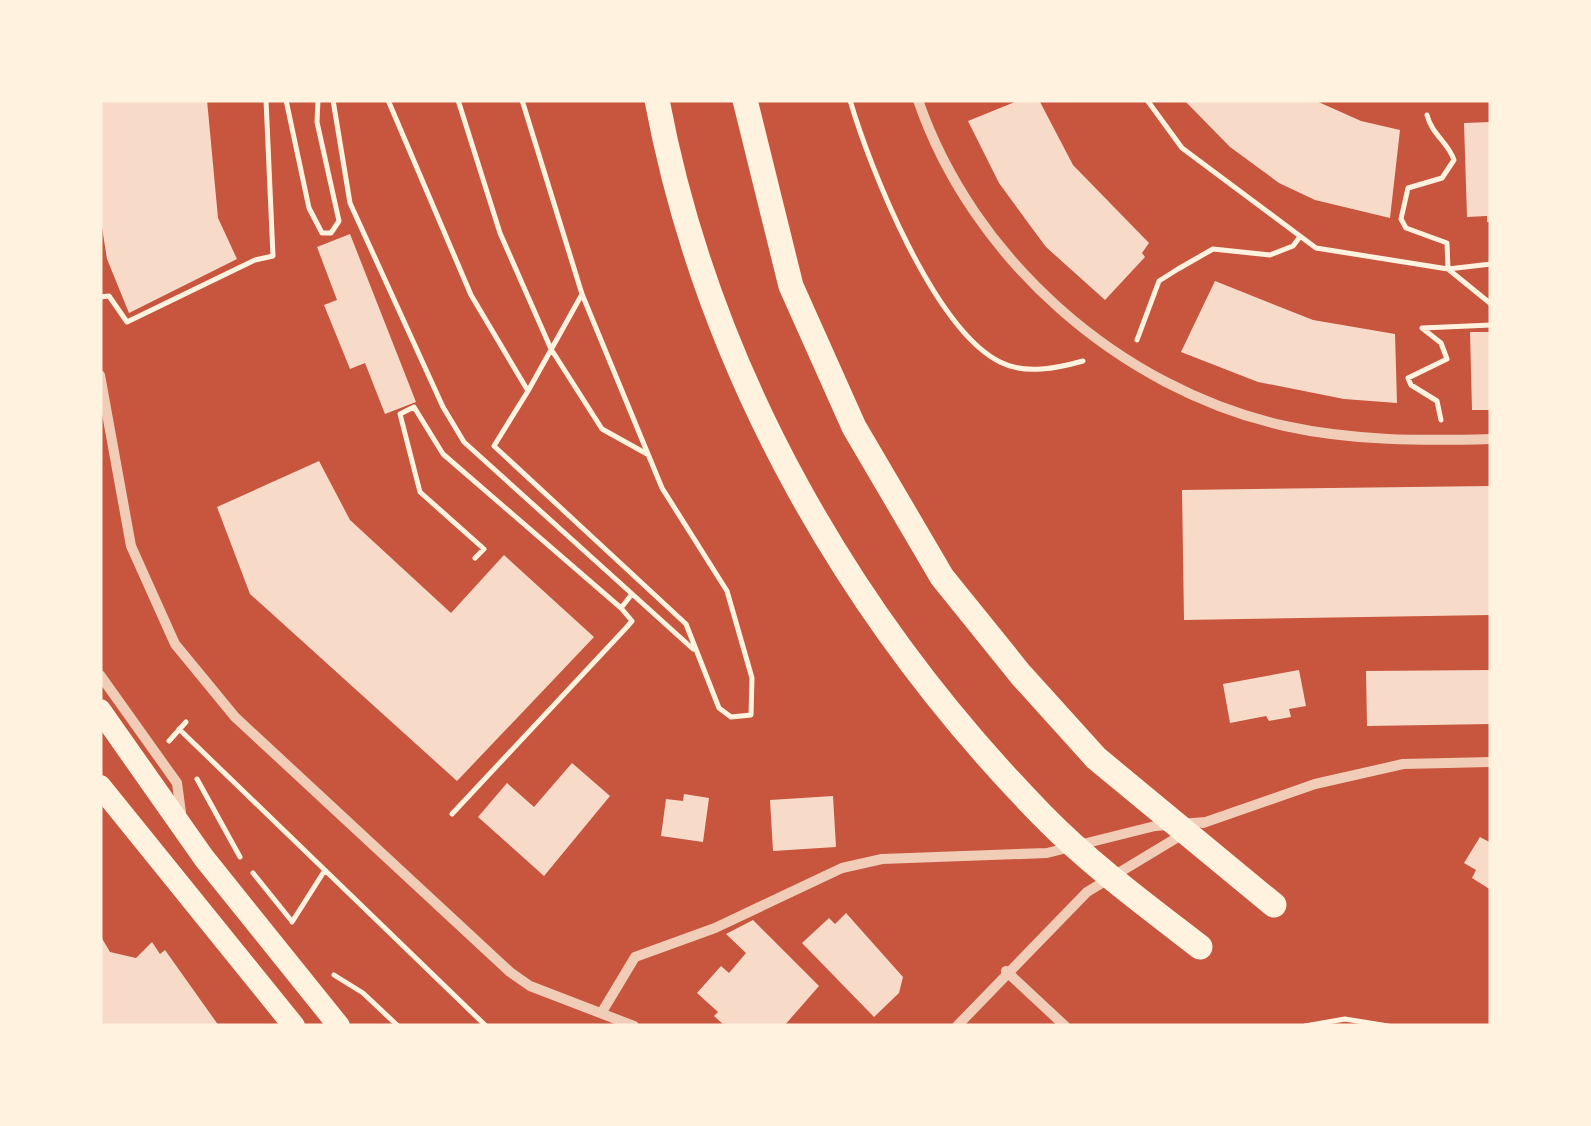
<svg xmlns="http://www.w3.org/2000/svg" width="1591" height="1126" font-family="Raleway,sans-serif">
<style>
.building{fill:#f7dbc8}
.lines{fill:none;stroke-linecap:round;stroke-linejoin:round}
.path{stroke:#fff3e0;stroke-width:5}
.minor{stroke:#f1ccb7;stroke-width:10}
.primary{stroke:#fff3e0;stroke-width:22}
.motorway{stroke:#fff3e0;stroke-width:25}
</style>
<rect width="100%" height="100%" fill="#c8553d"/>
<path class="building" d="M 100,100 L 207,100 L 218,218 L 237,259 L 129,313 L 107,259 L 100,215 Z
M 1020,100 L 1039,100 L 1073,165 L 1149,243 L 1142,253 L 1145,257 L 1105,300 L 1046,247 L 1026,220 L 999,183 L 968,121 Z
M 1184,100 L 1314,100 L 1361,121 L 1400,130 L 1390,218 L 1315,200 L 1279,183 L 1230,147 Z
M 1491,122 L 1491,222 L 1487,222 L 1487,216 L 1467,217 L 1464,123 Z
M 350,234 L 416,402 L 385,414 L 365,363 L 350,369 L 324,305 L 337,300 L 317,247 Z
M 1215,281 L 1313,320 L 1395,334 L 1397,403 L 1344,399 L 1258,382 L 1181,352 Z
M 1470,332 L 1491,332 L 1491,410 L 1472,410 Z
M 319,461 L 350,520 L 451,613 L 504,555 L 594,637 L 457,781 L 250,594 L 217,507 Z
M 1491,486 L 1491,615 L 1184,620 L 1182,490 Z
M 1299,670 L 1306,706 L 1289,709 L 1291,717 L 1269,721 L 1266,716 L 1230,723 L 1223,684 Z
M 1491,670 L 1491,724 L 1367,726 L 1366,671 Z
M 572,763 L 610,796 L 544,876 L 478,817 L 507,783 L 534,807 Z
M 684,794 L 709,798 L 703,842 L 661,836 L 666,799 L 683,801 Z
M 833,796 L 836,847 L 773,851 L 770,800 Z
M 1480,837 L 1491,843 L 1491,890 L 1472,878 L 1476,870 L 1464,863 Z
M 846,913 L 903,977 L 899,993 L 874,1017 L 802,943 L 829,918 L 835,924 Z
M 753,920 L 819,986 L 784,1026 L 725,1026 L 714,1016 L 718,1012 L 697,993 L 721,966 L 729,973 L 746,953 L 726,934 Z
M 100,935 L 110,952 L 136,958 L 152,942 L 160,954 L 165,950 L 219,1026 L 100,1026 Z"/>
<g class="lines">
<path class="path" d="M 286,100 L 309,208 L 322,233 L 331,233 L 339,221 L 317,122 L 318,100
M 333,100 L 350,203 L 443,407 L 464,442 L 693,649
M 388,100 L 471,295 L 528,391 L 581,296
M 458,100 L 500,233 L 551,349 L 602,429 L 647,454
M 522,100 L 582,294 L 662,488 L 727,591 L 752,678 L 751,715 L 731,717 L 719,708 L 686,624 L 494,446 L 528,391
M 850,100 C 870,169 934,329 1000,362 C 1025,375 1058,368 1083,361
M 1147,100 L 1182,148 L 1316,248 L 1448,269 L 1491,264
M 1427,115 C 1432,135 1448,142 1454,160 L 1442,178 L 1408,188 L 1401,219 L 1406,228 L 1447,243 L 1448,269 L 1491,304
M 100,297 L 109,296 L 127,322 L 255,260 L 273,256 L 266,100
M 1137,340 L 1159,281 L 1178,269 L 1213,249 L 1270,255 L 1293,246 L 1299,238
M 1441,420 L 1437,401 L 1411,385 L 1408,378 L 1447,359 L 1441,343 L 1422,328 L 1491,325
M 475,558 L 484,549 L 420,492 L 400,414 L 414,407 L 443,454 L 621,608 L 632,594
M 179,729 L 486,1026
M 169,741 L 186,722
M 197,779 L 240,857
M 452,814 L 626,628 L 632,621 L 621,608
M 253,873 L 290,919
M 292,922 L 325,870
M 334,975 L 363,993 L 398,1026
M 1305,1026 L 1345,1019 L 1388,1026"/>
<path class="minor" d="M 918,100 C 973,260 1120,389 1285,426 C 1353,441 1422,441 1491,439
M 100,375 L 131,546 L 175,644 L 235,717 L 510,972 L 530,986 L 634,1026
M 100,675 L 177,783 L 181,813
M 1203,823 L 1315,784 L 1403,764 L 1491,762
M 1006,971 L 1065,1026
M 602,1012 L 635,957 L 715,928 L 842,868 L 882,859 L 1047,853 L 1155,826 L 1206,822
M 957,1026 L 1087,892 L 1183,834"/>
<path class="primary" d="M 100,710 L 204,858 L 339,1026
M 100,786 L 294,1026"/>
<path class="motorway" d="M 657,100 C 708,372 851,620 1043,816 C 1091,865 1147,906 1200,947
M 745,100 L 791,286 L 854,427 L 942,577 L 1021,675 L 1096,758 L 1274,905"/>
</g>
<rect width="1591" height="1126" fill="none" stroke="#fff3e0" stroke-width="205"/>
</svg>
